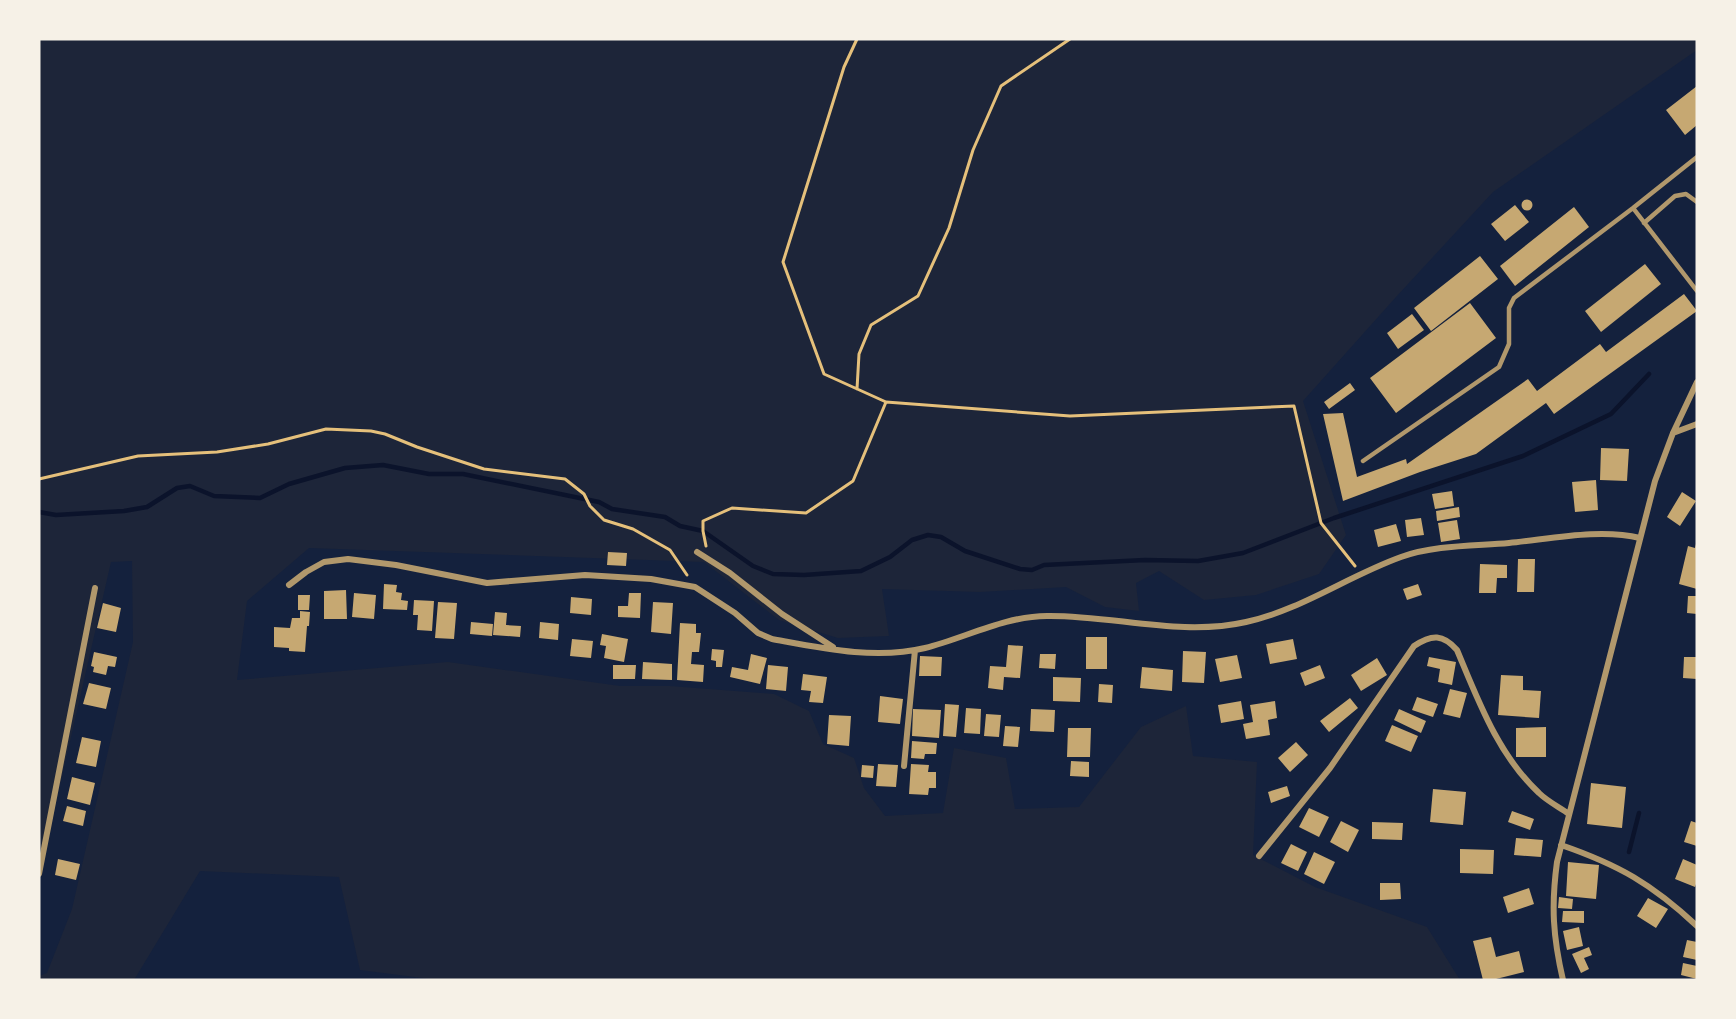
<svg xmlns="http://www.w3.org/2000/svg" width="1736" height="1019" font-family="'Roboto Condensed',sans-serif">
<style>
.green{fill:#1d2539}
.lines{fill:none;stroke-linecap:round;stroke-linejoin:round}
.stream{stroke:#0b132b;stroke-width:4.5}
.building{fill:#c6a872}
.path{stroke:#e5c07b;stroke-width:3}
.service{stroke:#b1986c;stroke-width:4.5}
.minor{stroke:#b1986c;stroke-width:6}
</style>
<rect width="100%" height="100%" fill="#14213d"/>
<path class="green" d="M 39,39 L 1697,39 L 1697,50 L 1493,192 L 1396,297 L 1303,401 L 1346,535 L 1319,574 L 1256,595 L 1204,600 L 1159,571 L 1136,583 L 1139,611 L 1105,607 L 1066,587 L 980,592 L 882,589 L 889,636 L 838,638 L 779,620 L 704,562 L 309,548 L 247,601 L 237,680 L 448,662 L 620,686 L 670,686 L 774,694 L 809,711 L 823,744 L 854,758 L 864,788 L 885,816 L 943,813 L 954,748 L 1006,758 L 1015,809 L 1079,807 L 1141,727 L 1186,706 L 1193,756 L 1257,762 L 1253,855 L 1315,887 L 1427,927 L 1460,980 L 438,980 L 360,970 L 339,877 L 200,871 L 134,980 L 39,980 L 39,976 L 47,973 L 72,909 L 133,642 L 132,561 L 111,562 L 39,877 Z"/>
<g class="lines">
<path class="stream" d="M 39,512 L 56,515 L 124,511 L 147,507 L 177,488 L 190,486 L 214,496 L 260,498 L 289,484 L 345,468 L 383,465 L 429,474 L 463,474 L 599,502 L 612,509 L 665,517 L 680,526 L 703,531 L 753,566 L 773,574 L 804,575 L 861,571 L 890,557 L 912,540 L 928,535 L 941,537 L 965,551 L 1020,569 L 1032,570 L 1044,565 L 1145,560 L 1198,561 L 1243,553 L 1334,518 L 1523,456 L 1611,414 L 1649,374
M 1629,852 L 1639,813"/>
</g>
<path class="building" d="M 1697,86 L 1697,125 L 1685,135 L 1666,110 Z
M1521.5 205a5.5 5.5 0 1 1 11 0a5.5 5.5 0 1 1-11 0Z
M 1515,205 L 1529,222 L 1505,241 L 1491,224 Z
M 1574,207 L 1589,227 L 1515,286 L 1500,266 Z
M 1480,256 L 1498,279 L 1431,331 L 1414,308 Z
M 1645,264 L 1661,284 L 1601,332 L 1585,311 Z
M 1684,294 L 1697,311 L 1554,414 L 1546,403 L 1476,454 L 1420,472 L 1343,501 L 1323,414 L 1343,413 L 1357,477 L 1406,459 L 1407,464 L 1528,379 L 1537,391 L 1600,344 L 1606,352 Z
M 1470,303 L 1496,338 L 1396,413 L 1370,378 Z
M 1412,314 L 1424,330 L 1398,349 L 1387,333 Z
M 1350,383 L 1355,390 L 1329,409 L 1324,402 Z
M 1601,448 L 1629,449 L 1627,481 L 1600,480 Z
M 1596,480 L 1598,510 L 1575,512 L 1572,482 Z
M 1452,491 L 1454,506 L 1435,509 L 1432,494 Z
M 1682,492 L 1696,501 L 1680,526 L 1667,517 Z
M 1459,507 L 1460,517 L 1437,521 L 1436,511 Z
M 1421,518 L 1424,535 L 1407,537 L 1405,520 Z
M 1457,520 L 1460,539 L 1441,542 L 1438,523 Z
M 1396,524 L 1401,541 L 1378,547 L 1374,530 Z
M 1696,544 L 1697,544 L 1697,589 L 1679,584 L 1688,546 L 1695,548 Z
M 608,552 L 627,553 L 626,566 L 607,565 Z
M 1518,559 L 1535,559 L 1534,592 L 1517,592 Z
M 1480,564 L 1507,565 L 1507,578 L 1497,578 L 1496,593 L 1479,593 Z
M 384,584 L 397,585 L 396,592 L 402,593 L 401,600 L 408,601 L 407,610 L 383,609 Z
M 1418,584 L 1422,595 L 1407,600 L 1403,589 Z
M 346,590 L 347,619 L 324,619 L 324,591 Z
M 354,593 L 376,595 L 374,619 L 352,617 Z
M 629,593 L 641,593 L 640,618 L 618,617 L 618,606 L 628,606 Z
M 298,595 L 310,595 L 309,610 L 298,610 Z
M 1688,596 L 1697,596 L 1697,614 L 1687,613 Z
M 571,597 L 592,599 L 591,615 L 570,613 Z
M 414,600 L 434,601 L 432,631 L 417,630 L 418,615 L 413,615 Z
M 438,602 L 457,603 L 454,639 L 435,638 Z
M 653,602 L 673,603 L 671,634 L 651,632 Z
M 103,603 L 121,608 L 116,632 L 97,628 Z
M 300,611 L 310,612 L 309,626 L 307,626 L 305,652 L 289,651 L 289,648 L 274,647 L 274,627 L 290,628 L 292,618 L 300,618 Z
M 495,612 L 507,613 L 506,625 L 521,626 L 520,637 L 493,635 Z
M 471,622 L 493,624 L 492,636 L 470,634 Z
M 540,622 L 559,624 L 558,640 L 539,638 Z
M 680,623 L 696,624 L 696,633 L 701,633 L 699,652 L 692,652 L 691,664 L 704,665 L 703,682 L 677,680 Z
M 602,634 L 628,639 L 624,662 L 604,658 L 606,646 L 600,645 Z
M 1086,637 L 1107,637 L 1107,669 L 1086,669 Z
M 572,639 L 593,641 L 591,658 L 570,656 Z
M 1293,639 L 1297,659 L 1270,664 L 1266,644 Z
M 1008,645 L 1023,646 L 1020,678 L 1004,677 L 1003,690 L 988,688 L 990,666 L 1006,667 Z
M 712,649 L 724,650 L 722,667 L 716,667 L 716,661 L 711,660 Z
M 1183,651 L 1206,652 L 1204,683 L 1182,682 Z
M 94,652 L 117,657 L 115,667 L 108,666 L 106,675 L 93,672 L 94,667 L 91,666 Z
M 751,654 L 767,658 L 760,684 L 730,677 L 732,667 L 748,670 Z
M 1040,654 L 1056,654 L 1055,669 L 1039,668 Z
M 1237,655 L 1242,678 L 1220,682 L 1215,659 Z
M 920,656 L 942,657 L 941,676 L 919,676 Z
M 1429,657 L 1456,662 L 1452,685 L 1438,682 L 1440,669 L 1427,666 Z
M 1684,657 L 1697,657 L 1697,679 L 1683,678 Z
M 1377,658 L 1387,675 L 1361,691 L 1351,675 Z
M 643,662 L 672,664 L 672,680 L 642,679 Z
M 613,665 L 636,665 L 635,679 L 613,679 Z
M 768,665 L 788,667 L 786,691 L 766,689 Z
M 1320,665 L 1325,678 L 1305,686 L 1300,673 Z
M 1142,667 L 1173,670 L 1172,691 L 1140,688 Z
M 803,674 L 827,677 L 823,703 L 809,702 L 811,691 L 801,690 Z
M 1501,675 L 1523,676 L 1523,690 L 1541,691 L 1539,718 L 1498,715 Z
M 1053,677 L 1081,678 L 1080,702 L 1053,701 Z
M 89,683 L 111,688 L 106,709 L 83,704 Z
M 1099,684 L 1113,685 L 1112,703 L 1098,702 Z
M 1450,689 L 1467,693 L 1460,718 L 1443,714 Z
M 880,696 L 903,699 L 900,724 L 878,722 Z
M 1417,697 L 1438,704 L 1433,717 L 1412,710 Z
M 1350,698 L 1358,708 L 1329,732 L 1320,721 Z
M 1241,701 L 1244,719 L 1221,723 L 1218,705 Z
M 1275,701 L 1277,718 L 1268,720 L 1270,735 L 1246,739 L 1243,724 L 1253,722 L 1250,705 Z
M 945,704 L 959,705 L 956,737 L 943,736 Z
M 966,708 L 981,709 L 980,734 L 964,733 Z
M 913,709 L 941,710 L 939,738 L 912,736 Z
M 1031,709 L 1055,710 L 1054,732 L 1030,731 Z
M 1399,709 L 1426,721 L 1421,733 L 1394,720 Z
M 986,714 L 1001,715 L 999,737 L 984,736 Z
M 829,715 L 851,716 L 849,746 L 827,744 Z
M 1392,725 L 1418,736 L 1411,752 L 1385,741 Z
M 1005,726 L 1020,727 L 1018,747 L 1003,746 Z
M 1546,727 L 1546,757 L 1516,757 L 1516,728 Z
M 1068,728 L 1091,728 L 1090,757 L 1067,757 Z
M 82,737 L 101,741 L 96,767 L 76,763 Z
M 912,741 L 937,743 L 936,754 L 925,754 L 924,759 L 911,758 Z
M 1296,742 L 1308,755 L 1290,772 L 1278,758 Z
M 1071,761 L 1089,762 L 1089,777 L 1070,776 Z
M 878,764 L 898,765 L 896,787 L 876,786 Z
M 911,764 L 929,765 L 928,772 L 936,772 L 936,788 L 929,788 L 928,795 L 909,794 Z
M 862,765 L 874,766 L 873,778 L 861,777 Z
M 72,777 L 95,783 L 90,805 L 67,799 Z
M 1591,783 L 1626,787 L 1622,828 L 1587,824 Z
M 1287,786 L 1290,796 L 1271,803 L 1268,792 Z
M 1433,789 L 1466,792 L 1463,825 L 1430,822 Z
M 67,806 L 86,811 L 83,826 L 63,821 Z
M 1309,808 L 1329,817 L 1319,837 L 1299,827 Z
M 1512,811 L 1534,819 L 1530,830 L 1508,822 Z
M 1341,821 L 1359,830 L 1348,852 L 1330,842 Z
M 1691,821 L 1697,823 L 1697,846 L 1684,842 Z
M 1372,822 L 1403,823 L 1402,840 L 1372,839 Z
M 1516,838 L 1543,840 L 1541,857 L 1514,855 Z
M 1291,844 L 1307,852 L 1298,871 L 1281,863 Z
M 1460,849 L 1494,850 L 1493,874 L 1460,873 Z
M 1314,852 L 1335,862 L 1324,884 L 1304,874 Z
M 58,859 L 80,864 L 76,880 L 55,875 Z
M 1683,859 L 1697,865 L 1697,881 L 1695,887 L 1675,879 Z
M 1568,862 L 1599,865 L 1596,899 L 1566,896 Z
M 1380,883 L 1400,883 L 1401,899 L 1380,900 Z
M 1529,888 L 1534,904 L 1508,913 L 1503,897 Z
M 1559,897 L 1573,899 L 1572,909 L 1558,908 Z
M 1648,898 L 1668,909 L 1656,928 L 1637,916 Z
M 1563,911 L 1584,911 L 1584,923 L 1562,922 Z
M 1579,927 L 1583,946 L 1567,950 L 1563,931 Z
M 1491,937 L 1496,957 L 1519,951 L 1524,972 L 1492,980 L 1483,980 L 1473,941 Z
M 1687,940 L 1697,942 L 1697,960 L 1683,957 Z
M 1589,947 L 1592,955 L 1584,958 L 1589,969 L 1581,973 L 1572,954 Z
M 1683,963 L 1697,966 L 1697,979 L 1681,975 Z"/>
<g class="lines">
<path class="path" d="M 857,389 L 859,354 L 871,325 L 918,296 L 949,228 L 973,150 L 1001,86 L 1070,39
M 886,402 L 1070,416 L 1294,406 L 1321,523 L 1355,566
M 39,479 L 138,456 L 217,452 L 268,444 L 326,429 L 371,431 L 385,434 L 417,447 L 484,469 L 565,479 L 584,494 L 590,506 L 604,520 L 633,529 L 670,550 L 687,575
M 706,546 L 703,531 L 703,521 L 732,508 L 806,513 L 853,481 L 886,402 L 824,374 L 783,262 L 844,67 L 857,39"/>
<path class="service" d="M 1633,208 L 1697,291
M 1644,223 L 1675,196 L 1686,194 L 1697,202
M 1363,461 L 1499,367 L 1509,344 L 1509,308 L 1514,298 L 1633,208 L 1697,157"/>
<path class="minor" d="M 1673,433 L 1697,424
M 697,552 L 730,573 L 782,614 L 833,647
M 289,585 L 306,572 L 324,562 L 348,559 L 396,565 L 487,583 L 585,575 L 651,579 L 695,587 L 735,613 L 758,633 L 772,639 C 821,648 875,660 925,648 C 965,638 1005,616 1047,616 C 1113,615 1180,637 1246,622 C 1301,610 1348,576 1401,557 C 1434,545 1474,546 1509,543 C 1550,539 1600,528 1640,538
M 904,766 L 915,650
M 1561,845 C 1619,865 1652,884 1697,926
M 1259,856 L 1330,768 L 1414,646 C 1432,634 1443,634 1457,650 C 1478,700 1498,755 1539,793 C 1547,801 1559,807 1569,814
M 39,874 L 95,588
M 1563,980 C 1553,937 1551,906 1557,862 L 1655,481 L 1673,433 L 1697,382"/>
</g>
<rect width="1736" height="1019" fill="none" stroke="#f6f1e7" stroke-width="81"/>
</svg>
